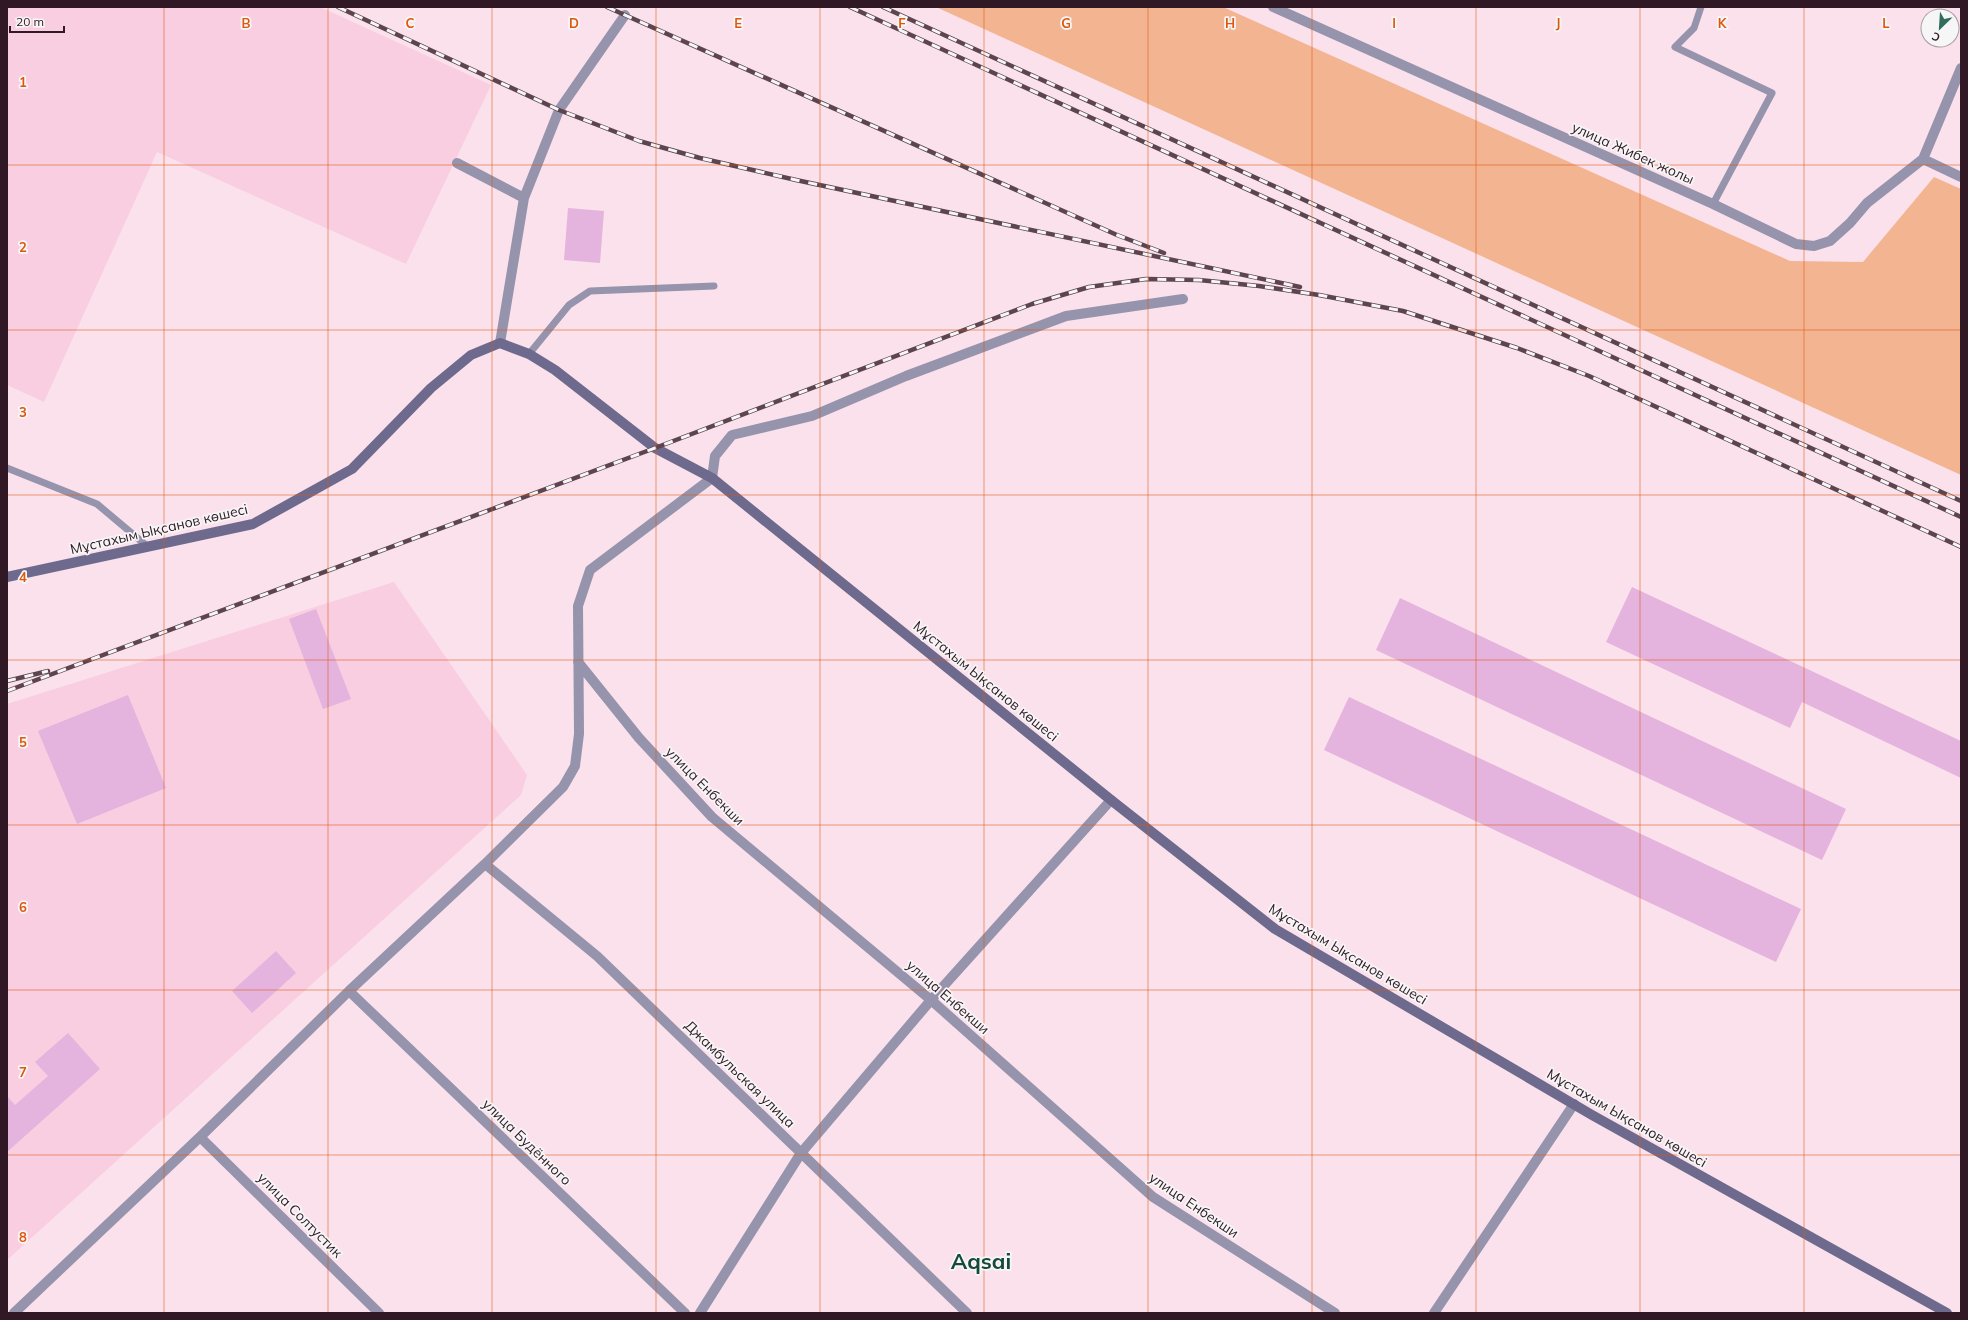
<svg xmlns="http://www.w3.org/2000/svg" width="1968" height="1320" font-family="Mulish,sans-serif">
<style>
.built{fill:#f9cee1}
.green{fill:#f3b492}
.building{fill:#e4b3de}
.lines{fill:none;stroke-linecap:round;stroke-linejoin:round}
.service{stroke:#9693ac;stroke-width:7}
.minor{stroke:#9693ac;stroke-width:10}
.secondary{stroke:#6e6a8d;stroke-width:10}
.rail-casing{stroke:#5d4550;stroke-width:4.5}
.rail{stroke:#f6f6f6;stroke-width:3;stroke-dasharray:9;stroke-linecap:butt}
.grid{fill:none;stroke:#df560d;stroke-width:1;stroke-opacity:0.55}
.labels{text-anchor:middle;stroke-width:3.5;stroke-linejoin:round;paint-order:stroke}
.street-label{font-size:14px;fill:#301924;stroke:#f6f6f6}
.town-label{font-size:22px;font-weight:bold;fill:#16493a;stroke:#f6f6f6}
.grid-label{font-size:13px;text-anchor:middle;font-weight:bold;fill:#df560d;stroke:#f6f6f6;stroke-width:3.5;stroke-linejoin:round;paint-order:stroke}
</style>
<rect width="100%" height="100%" fill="#fbe1ec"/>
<path class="built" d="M 7,7 L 320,7 L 491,85 L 406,264 L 157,152 L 44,402 L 7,385 Z
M 394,582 L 527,775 L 521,795 L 7,1260 L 7,704 Z"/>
<path class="green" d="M 936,7 L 1223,7 L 1790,261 L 1863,262 L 1934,177 L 1961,189 L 1961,475 Z"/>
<path class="building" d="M 568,208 L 604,211 L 600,263 L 564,260 Z
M 1632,587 L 1961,741 L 1961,778 L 1802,702 L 1790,728 L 1606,642 Z
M 1400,598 L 1846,809 L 1822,860 L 1376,650 Z
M 316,609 L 351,699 L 323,709 L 289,619 Z
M 128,695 L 166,788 L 77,824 L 38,731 Z
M 1349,697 L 1801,909 L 1776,962 L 1324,750 Z
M 276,951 L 296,973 L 252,1013 L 232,991 Z
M 68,1033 L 100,1069 L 7,1152 L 7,1096 L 15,1105 L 48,1076 L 35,1062 Z"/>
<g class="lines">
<path class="service" d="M 1701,7 L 1694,28 L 1675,47 L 1772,93 L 1713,204
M 529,354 L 569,305 L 590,291 L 714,286
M 7,468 L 97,504 L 147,546"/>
<path class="minor" d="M 1273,7 L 1713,204 L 1796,244 L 1814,246 L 1830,241 L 1850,223 L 1867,203 L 1923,159 L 1961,177
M 1923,159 L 1961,68
M 457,163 L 524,198
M 500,343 L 524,198 L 559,110 L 625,15
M 578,662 L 639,738 L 712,817 L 931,1000 L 1153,1197 L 1335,1313
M 485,864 L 597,956 L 967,1313
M 349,991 L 685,1313
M 200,1137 L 379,1313
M 14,1313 L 200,1137 L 349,991 L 485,864 L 563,787 L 575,766 L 579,734 L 578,606 L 590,570 L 712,478 L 715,456 L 732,435 L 812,416 L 906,376 L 1066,316 L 1183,299
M 700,1313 L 801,1153 L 931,1000 L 1111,800
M 1434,1313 L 1574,1104"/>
<path class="secondary" d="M 7,577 L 253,524 L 352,469 L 431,388 L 471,355 L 500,343 L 529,354 L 555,370 L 655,448 L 712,478 L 1111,800 L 1275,929 L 1592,1115 L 1947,1313"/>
<g class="rail-casing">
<path id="rail" d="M 338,7 L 559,110 L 639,141 L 700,158 L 796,180 L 1300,287
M 607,7 L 1117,235 L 1164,253
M 850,7 L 1961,517
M 883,7 L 1961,501
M 7,681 L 48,671
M 7,691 L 655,448 L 1032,304 L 1089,287 L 1146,279 L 1199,280 L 1259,286 L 1319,295 L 1403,311 L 1517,348 L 1589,376 L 1961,547"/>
</g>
<use href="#rail" class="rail"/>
</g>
<path class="grid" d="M 164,7 L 164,1313M 328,7 L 328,1313M 492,7 L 492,1313M 656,7 L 656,1313M 820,7 L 820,1313M 984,7 L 984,1313M 1148,7 L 1148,1313M 1312,7 L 1312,1313M 1476,7 L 1476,1313M 1640,7 L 1640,1313M 1804,7 L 1804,1313M 7,165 L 1961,165M 7,330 L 1961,330M 7,495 L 1961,495M 7,660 L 1961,660M 7,825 L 1961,825M 7,990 L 1961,990M 7,1155 L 1961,1155"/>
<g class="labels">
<g class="street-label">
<text transform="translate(1633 153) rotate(24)" y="5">улица Жибек жолы</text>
<text transform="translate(159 529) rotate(-13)" y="5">Мұстахым Ықсанов көшесі</text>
<text transform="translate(986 681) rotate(39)" y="5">Мұстахым Ықсанов көшесі</text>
<text transform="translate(705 786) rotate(45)" y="5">улица Енбекши</text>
<text transform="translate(1348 954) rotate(31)" y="5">Мұстахым Ықсанов көшесі</text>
<text transform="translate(948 997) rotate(41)" y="5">улица Енбекши</text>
<text transform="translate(740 1074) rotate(44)" y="5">Джамбульская улица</text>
<text transform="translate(1627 1118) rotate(30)" y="5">Мұстахым Ықсанов көшесі</text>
<text transform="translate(527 1142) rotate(44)" y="5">улица Будённого</text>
<text transform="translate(1194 1205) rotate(34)" y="5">улица Енбекши</text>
<text transform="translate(300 1215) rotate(45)" y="5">улица Солтустик</text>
</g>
<g class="town-label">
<text x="981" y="1269">Aqsai</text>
</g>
</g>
<g class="grid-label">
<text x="246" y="28">B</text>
<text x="410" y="28">C</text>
<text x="574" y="28">D</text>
<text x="738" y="28">E</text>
<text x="902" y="28">F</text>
<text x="1066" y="28">G</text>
<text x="1230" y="28">H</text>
<text x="1394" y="28">I</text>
<text x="1558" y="28">J</text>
<text x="1722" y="28">K</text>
<text x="1886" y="28">L</text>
<text x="23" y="87">1</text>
<text x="23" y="252">2</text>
<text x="23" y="417">3</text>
<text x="23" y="582">4</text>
<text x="23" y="747">5</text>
<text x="23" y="912">6</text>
<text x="23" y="1077">7</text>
<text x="23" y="1242">8</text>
</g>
<rect width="1968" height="1320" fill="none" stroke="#301924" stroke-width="16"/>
<g transform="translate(1940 28) rotate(205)"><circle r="19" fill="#f6f6f6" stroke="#a79ea2"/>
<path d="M0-3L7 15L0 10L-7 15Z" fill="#306e5b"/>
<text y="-6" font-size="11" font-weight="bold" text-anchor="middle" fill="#301924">С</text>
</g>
<path d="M10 26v6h54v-6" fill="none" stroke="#301924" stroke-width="2"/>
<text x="16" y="26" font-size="12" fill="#301924" stroke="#f6f6f6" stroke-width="3" paint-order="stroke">20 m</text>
</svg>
